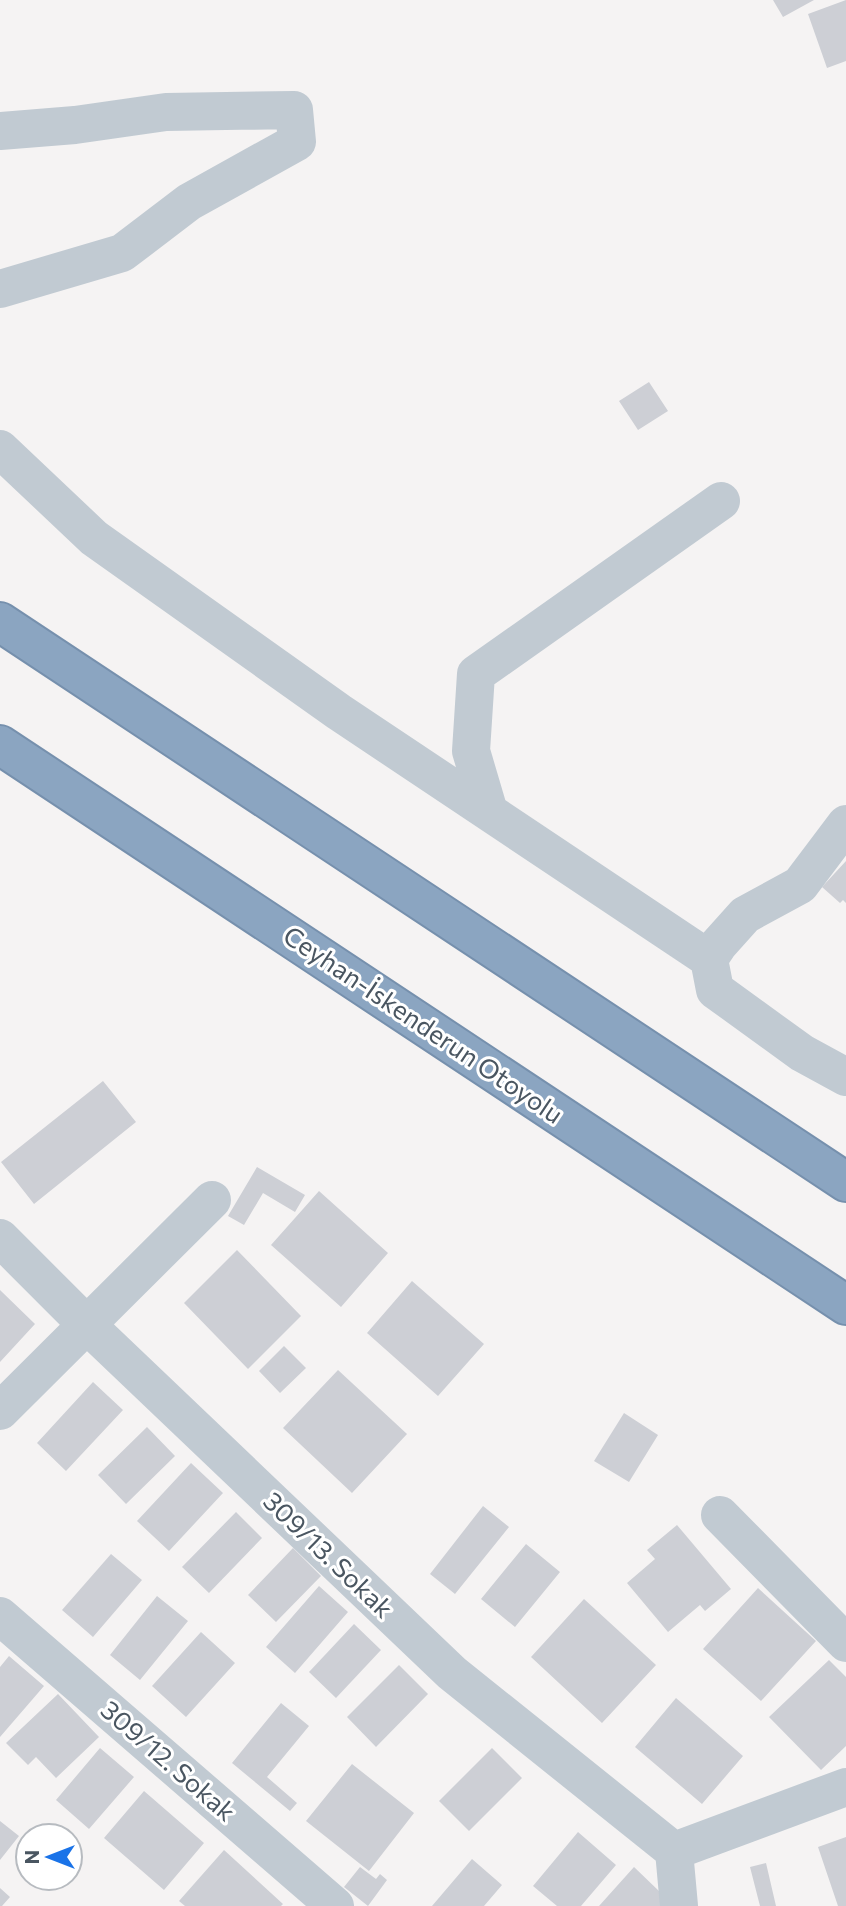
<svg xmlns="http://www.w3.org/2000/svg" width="846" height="1906" font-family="Commissioner,sans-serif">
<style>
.building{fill:#cdcfd5}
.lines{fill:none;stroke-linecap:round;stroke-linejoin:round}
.highway-casing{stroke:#7690ad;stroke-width:42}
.minor{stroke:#c1cad2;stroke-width:38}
.highway{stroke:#8ba5c1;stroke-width:38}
.labels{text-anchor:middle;stroke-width:6;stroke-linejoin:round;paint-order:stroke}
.street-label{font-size:26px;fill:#4a5661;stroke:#fff}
</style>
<rect width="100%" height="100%" fill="#f5f3f3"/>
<path class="building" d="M 773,0 L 814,0 L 783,17 Z
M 846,0 L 846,61 L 827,68 L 808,14 Z
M 649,382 L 668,411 L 638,430 L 619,401 Z
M 846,861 L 846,903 L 843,900 L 840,903 L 822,887 Z
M 103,1081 L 136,1122 L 34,1204 L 1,1162 Z
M 257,1167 L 305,1195 L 295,1212 L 263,1193 L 244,1225 L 228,1216 Z
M 319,1191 L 388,1253 L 341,1307 L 271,1245 Z
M 237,1250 L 301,1316 L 248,1369 L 184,1303 Z
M 412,1281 L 484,1344 L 438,1396 L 367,1333 Z
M 0,1290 L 35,1324 L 0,1362 Z
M 284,1346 L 306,1368 L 280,1393 L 259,1371 Z
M 338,1370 L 407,1434 L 352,1493 L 283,1428 Z
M 93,1382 L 123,1410 L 66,1471 L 37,1443 Z
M 624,1413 L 658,1435 L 629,1482 L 594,1461 Z
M 147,1427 L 175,1456 L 126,1504 L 98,1475 Z
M 191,1463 L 223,1493 L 169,1551 L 137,1521 Z
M 483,1506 L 509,1527 L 455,1594 L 430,1574 Z
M 236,1512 L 262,1538 L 209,1593 L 182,1567 Z
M 677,1525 L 731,1589 L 705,1611 L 700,1605 L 668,1632 L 627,1583 L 655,1559 L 647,1550 Z
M 526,1544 L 560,1572 L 515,1627 L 481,1599 Z
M 293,1548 L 321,1576 L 276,1622 L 248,1595 Z
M 111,1554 L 142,1580 L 93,1637 L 62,1610 Z
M 319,1586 L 348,1612 L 295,1673 L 266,1647 Z
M 758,1588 L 816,1641 L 761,1701 L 703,1649 Z
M 157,1596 L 188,1621 L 140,1680 L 110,1655 Z
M 584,1599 L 656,1665 L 602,1723 L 531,1657 Z
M 354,1624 L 381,1650 L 336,1698 L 309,1672 Z
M 201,1632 L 235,1663 L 186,1717 L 152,1686 Z
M 9,1656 L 44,1686 L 0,1737 L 0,1667 Z
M 829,1660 L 846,1677 L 846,1746 L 821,1770 L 769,1717 Z
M 399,1665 L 428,1694 L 376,1747 L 347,1717 Z
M 58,1694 L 99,1737 L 56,1778 L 36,1757 L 28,1765 L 6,1743 Z
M 676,1698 L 743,1756 L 702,1804 L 635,1747 Z
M 281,1703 L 309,1726 L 267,1777 L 297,1803 L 290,1811 L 232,1763 Z
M 100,1748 L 134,1777 L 89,1829 L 56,1800 Z
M 492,1748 L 522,1778 L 469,1831 L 439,1801 Z
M 352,1764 L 414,1813 L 369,1871 L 306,1821 Z
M 144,1791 L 204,1843 L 164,1890 L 104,1838 Z
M 0,1821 L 19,1836 L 0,1860 Z
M 578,1832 L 616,1865 L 581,1906 L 557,1906 L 533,1886 Z
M 846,1837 L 846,1906 L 838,1906 L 818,1847 Z
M 224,1850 L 283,1904 L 281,1906 L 185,1906 L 179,1901 Z
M 472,1859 L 502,1885 L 484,1906 L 432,1906 Z
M 766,1863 L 776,1906 L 760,1906 L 750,1867 Z
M 360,1867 L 376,1879 L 380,1874 L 387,1880 L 368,1906 L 344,1887 Z
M 634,1867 L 660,1892 L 661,1906 L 599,1906 Z
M 0,1888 L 10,1897 L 2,1906 L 0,1906 Z"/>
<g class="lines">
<g class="highway-casing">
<path id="highway" d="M 0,622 L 846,1182
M 0,745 L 846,1305"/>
</g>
<path class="minor" d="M 0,131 L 75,125 L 166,112 L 294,110 L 297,142 L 189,202 L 122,253 L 0,289
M 0,449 L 94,538 L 339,712 L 709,959
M 489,812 L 471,751 L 476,674 L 721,501
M 846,824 L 800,885 L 745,915 L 719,944 L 709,959 L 715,990 L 802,1053 L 846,1077
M 0,1238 L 86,1324 L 452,1673 L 674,1851
M 0,1411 L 212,1200
M 720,1515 L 846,1643
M 0,1616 L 335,1906
M 674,1851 L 846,1787
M 674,1851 L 679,1906"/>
<use href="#highway" class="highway"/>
</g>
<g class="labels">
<g class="street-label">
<text transform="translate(423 1025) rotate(34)" y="9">Ceyhan-İskenderun Otoyolu</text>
<text transform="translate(328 1555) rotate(44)" y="9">309/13. Sokak</text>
<text transform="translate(168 1761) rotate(41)" y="9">309/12. Sokak</text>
</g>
</g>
<g transform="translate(49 1857) rotate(270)"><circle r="33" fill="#ffffff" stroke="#b7bbc0" stroke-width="2"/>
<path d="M0-5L12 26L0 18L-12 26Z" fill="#1a73e8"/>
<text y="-10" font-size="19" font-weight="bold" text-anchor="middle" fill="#4a5661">N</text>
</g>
</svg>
